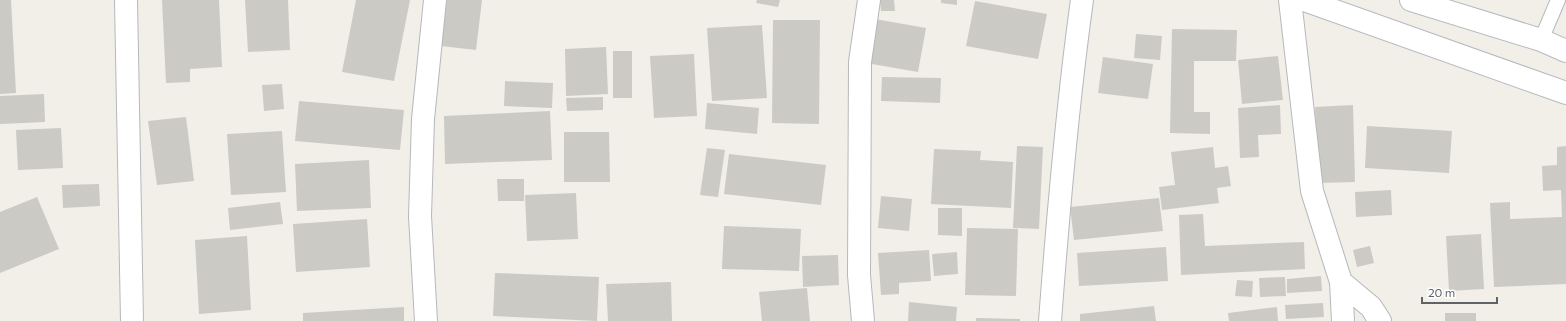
<svg xmlns="http://www.w3.org/2000/svg" width="1566" height="321" font-family="Commissioner,sans-serif">
<style>
.building{fill:#cccac5}
.lines{fill:none;stroke-linecap:round;stroke-linejoin:round}
.lane-casing{stroke:#b5b8bc;stroke-width:16}
.street-casing{stroke:#b5b8bc;stroke-width:24}
.secondary-casing{stroke:#b6babf;stroke-width:24}
.lane{stroke:#fff;stroke-width:14}
.street{stroke:#fff;stroke-width:22}
.secondary{stroke:#fff;stroke-width:22}
</style>
<rect width="100%" height="100%" fill="#f1efe8"/>
<path class="building" d="M 0,0 L 11,0 L 16,93 L 0,94 Z
M 162,0 L 219,0 L 222,67 L 190,69 L 190,82 L 166,83 Z
M 245,0 L 288,0 L 290,50 L 248,52 Z
M 356,0 L 410,0 L 394,81 L 342,72 Z
M 447,0 L 482,0 L 476,50 L 441,46 Z
M 757,0 L 780,0 L 778,7 L 756,3 Z
M 880,0 L 894,0 L 895,11 L 881,11 Z
M 941,0 L 957,0 L 957,5 L 941,3 Z
M 975,1 L 1047,14 L 1038,59 L 966,46 Z
M 875,19 L 926,28 L 918,72 L 866,63 Z
M 773,20 L 820,20 L 819,124 L 772,123 Z
M 762,25 L 767,98 L 712,101 L 707,28 Z
M 1172,29 L 1237,30 L 1236,61 L 1194,61 L 1194,112 L 1210,112 L 1210,134 L 1170,133 Z
M 1136,34 L 1162,36 L 1160,60 L 1134,58 Z
M 606,47 L 608,94 L 566,96 L 565,49 Z
M 613,51 L 632,51 L 632,98 L 613,98 Z
M 694,54 L 697,116 L 654,118 L 650,56 Z
M 1278,56 L 1283,100 L 1242,104 L 1238,60 Z
M 1103,57 L 1153,64 L 1148,99 L 1098,93 Z
M 882,77 L 941,78 L 940,103 L 881,101 Z
M 505,81 L 553,83 L 552,108 L 504,106 Z
M 282,84 L 284,109 L 264,111 L 262,85 Z
M 44,94 L 45,122 L 0,124 L 0,96 Z
M 603,97 L 603,110 L 567,111 L 566,98 Z
M 299,101 L 404,110 L 400,150 L 295,141 Z
M 707,103 L 759,108 L 757,134 L 705,129 Z
M 1280,105 L 1281,134 L 1258,135 L 1259,157 L 1240,158 L 1238,108 Z
M 1353,105 L 1355,182 L 1318,183 L 1315,107 Z
M 550,111 L 552,160 L 445,164 L 444,116 Z
M 186,117 L 194,181 L 157,185 L 148,121 Z
M 1367,126 L 1452,131 L 1449,173 L 1365,168 Z
M 61,128 L 63,168 L 18,170 L 16,130 Z
M 282,131 L 286,192 L 231,195 L 227,134 Z
M 564,132 L 609,132 L 610,182 L 564,182 Z
M 1017,146 L 1043,147 L 1039,229 L 1013,228 Z
M 1566,146 L 1566,284 L 1494,287 L 1490,203 L 1510,202 L 1510,219 L 1562,217 L 1561,190 L 1543,191 L 1542,166 L 1557,165 L 1557,147 Z
M 1213,147 L 1215,168 L 1228,166 L 1231,186 L 1217,188 L 1219,203 L 1162,210 L 1159,187 L 1175,185 L 1171,152 Z
M 707,148 L 725,150 L 718,197 L 700,195 Z
M 934,149 L 981,151 L 980,160 L 1013,162 L 1011,208 L 931,204 Z
M 729,154 L 826,165 L 821,205 L 724,194 Z
M 369,160 L 371,208 L 297,211 L 295,164 Z
M 497,179 L 524,179 L 524,201 L 498,201 Z
M 99,184 L 100,206 L 63,208 L 62,185 Z
M 1391,190 L 1392,215 L 1356,217 L 1355,192 Z
M 576,193 L 578,239 L 527,241 L 525,195 Z
M 881,196 L 912,199 L 909,231 L 878,228 Z
M 37,197 L 59,249 L 0,273 L 0,212 Z
M 1159,198 L 1163,231 L 1074,240 L 1070,207 Z
M 280,202 L 283,224 L 230,230 L 228,208 Z
M 938,208 L 962,208 L 962,236 L 938,235 Z
M 1203,214 L 1205,246 L 1304,242 L 1305,269 L 1181,275 L 1179,215 Z
M 367,219 L 370,267 L 296,272 L 293,224 Z
M 724,226 L 801,229 L 799,271 L 722,269 Z
M 967,228 L 1018,229 L 1016,296 L 965,295 Z
M 1481,234 L 1484,289 L 1449,291 L 1446,236 Z
M 247,236 L 251,310 L 199,314 L 195,240 Z
M 1370,246 L 1374,263 L 1357,267 L 1353,250 Z
M 1166,247 L 1168,281 L 1079,286 L 1077,253 Z
M 929,250 L 931,281 L 899,283 L 899,294 L 881,295 L 878,253 Z
M 957,252 L 958,274 L 934,276 L 932,254 Z
M 838,255 L 839,285 L 803,287 L 802,256 Z
M 495,273 L 599,277 L 597,321 L 493,316 Z
M 1321,276 L 1322,291 L 1287,293 L 1287,279 Z
M 1285,277 L 1286,296 L 1260,297 L 1259,278 Z
M 1237,280 L 1253,281 L 1252,297 L 1235,296 Z
M 671,282 L 672,321 L 608,321 L 606,284 Z
M 807,288 L 810,321 L 762,321 L 759,292 Z
M 909,302 L 957,307 L 956,321 L 908,321 Z
M 1323,303 L 1324,317 L 1286,319 L 1285,305 Z
M 1154,306 L 1156,321 L 1080,321 L 1080,314 Z
M 404,307 L 404,321 L 303,321 L 303,313 Z
M 1277,307 L 1278,321 L 1229,321 L 1228,313 Z
M 1445,313 L 1476,313 L 1476,321 L 1445,321 Z
M 976,318 L 1020,319 L 1020,321 L 976,321 Z"/>
<g class="lines">
<g class="lane-casing">
<path id="lane" d="M 1541,40 L 1558,0"/>
</g>
<g class="street-casing">
<path id="street" d="M 126,0 L 132,321
M 1290,0 L 1312,191 L 1341,282 L 1343,321
M 1341,282 L 1371,307 L 1380,321
M 426,321 L 420,216 L 423,119 L 435,0
M 863,321 L 859,275 L 860,62 L 869,0
M 1050,321 C 1058,214 1067,107 1082,0"/>
</g>
<g class="secondary-casing">
<path id="secondary" d="M 1304,0 L 1566,93
M 1411,0 L 1541,40 L 1566,51"/>
</g>
<use href="#lane" class="lane"/>
<use href="#street" class="street"/>
<use href="#secondary" class="secondary"/>
</g>
<path d="M1422 297v6h75v-6" fill="none" stroke="#5f6368" stroke-width="2"/>
<text x="1428" y="297" font-size="12" fill="#5f6368" stroke="#ffffff" stroke-width="3" paint-order="stroke">20 m</text>
</svg>
